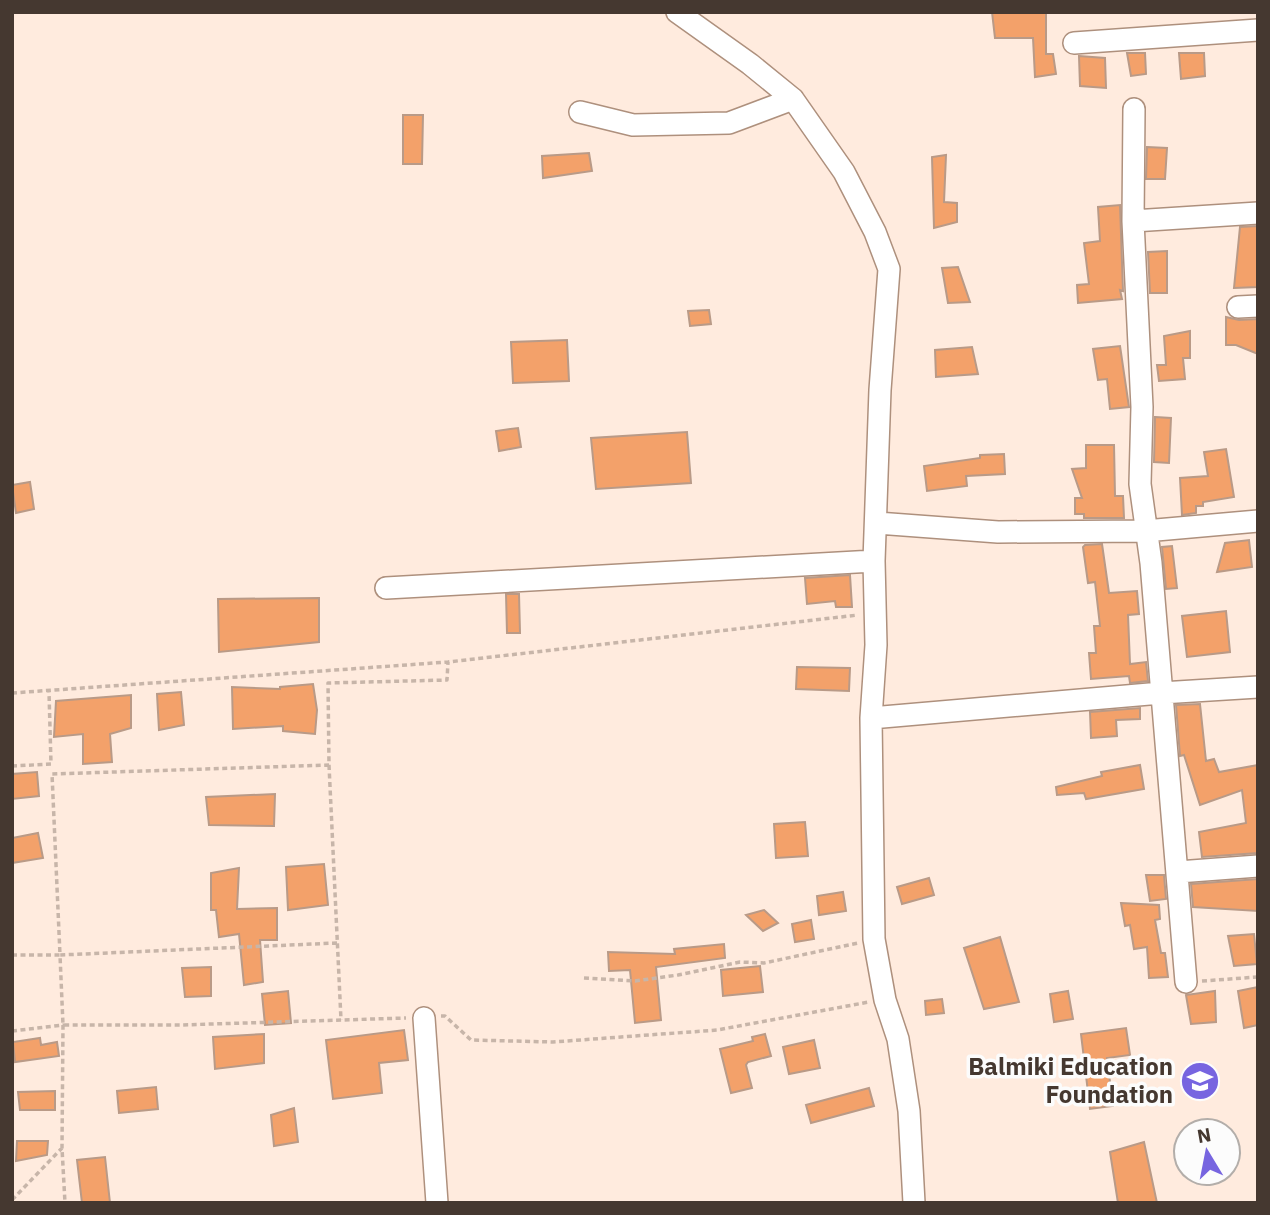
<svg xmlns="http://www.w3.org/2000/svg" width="1270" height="1215" font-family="'IBM Plex Sans',sans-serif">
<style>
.building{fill:#f3a16a;stroke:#b99a87;stroke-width:2}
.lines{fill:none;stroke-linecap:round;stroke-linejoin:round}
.minor-casing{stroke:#ae907d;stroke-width:24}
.path{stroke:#c7b5a9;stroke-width:3.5;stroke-dasharray:5 3.5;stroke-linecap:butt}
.minor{stroke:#fff;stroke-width:21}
.labels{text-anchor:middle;stroke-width:7;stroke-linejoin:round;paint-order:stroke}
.poi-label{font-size:24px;font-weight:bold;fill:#453830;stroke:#fcfcfc;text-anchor:end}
</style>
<rect width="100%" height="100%" fill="#ffebde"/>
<path class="building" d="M 992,12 L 1046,12 L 1046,54 L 1053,54 L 1056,74 L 1035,77 L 1033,38 L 995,38 Z
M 1127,53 L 1145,53 L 1146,74 L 1131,76 Z
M 1179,53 L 1204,53 L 1205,76 L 1181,79 Z
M 1079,56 L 1105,58 L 1106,88 L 1080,86 Z
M 403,115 L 423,115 L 422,164 L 403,164 Z
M 1147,147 L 1167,148 L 1165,179 L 1146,179 Z
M 589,153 L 592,171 L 543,178 L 542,156 Z
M 946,155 L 944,202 L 957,203 L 957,222 L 934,228 L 932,157 Z
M 1120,205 L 1123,291 L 1120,290 L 1122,299 L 1078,303 L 1077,285 L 1089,284 L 1084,243 L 1100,241 L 1098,207 Z
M 1258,226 L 1258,287 L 1234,288 L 1240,227 Z
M 1167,251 L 1167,293 L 1150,293 L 1148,252 Z
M 958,267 L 970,302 L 948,303 L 942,268 Z
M 709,310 L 711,324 L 690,326 L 688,311 Z
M 1226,317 L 1239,320 L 1258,319 L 1258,354 L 1236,345 L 1226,345 Z
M 1190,331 L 1190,358 L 1183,358 L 1185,379 L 1159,381 L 1157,365 L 1166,365 L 1164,336 Z
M 567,340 L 569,381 L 513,383 L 511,342 Z
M 1120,346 L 1129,407 L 1110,409 L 1107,379 L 1098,380 L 1093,349 Z
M 972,347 L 978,374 L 936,377 L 935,350 Z
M 1155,417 L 1171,418 L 1169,463 L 1154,462 Z
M 518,428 L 521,447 L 499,451 L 496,431 Z
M 687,432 L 691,483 L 596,489 L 591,438 Z
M 1086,445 L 1114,445 L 1115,496 L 1123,496 L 1124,518 L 1084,518 L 1084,514 L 1075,514 L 1075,498 L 1082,498 L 1072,469 L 1086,468 Z
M 1226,449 L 1234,497 L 1203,502 L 1203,506 L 1196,506 L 1196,513 L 1182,515 L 1180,478 L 1208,476 L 1204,452 Z
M 1004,454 L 1005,474 L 966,476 L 967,486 L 927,491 L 924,466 L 980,458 L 980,455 Z
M 30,482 L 34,509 L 16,513 L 12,485 Z
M 1249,540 L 1252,567 L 1217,572 L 1225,543 Z
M 1102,544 L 1109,593 L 1137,591 L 1139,614 L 1128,615 L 1130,664 L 1146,662 L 1148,681 L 1130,683 L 1129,676 L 1091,679 L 1089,653 L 1096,653 L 1094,626 L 1100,626 L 1095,582 L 1088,583 L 1083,547 L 1085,545 Z
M 1172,546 L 1177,588 L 1166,589 L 1162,547 Z
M 850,575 L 852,607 L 836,607 L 835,601 L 807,604 L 805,578 Z
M 506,594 L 519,594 L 520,633 L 507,633 Z
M 319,598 L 319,642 L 219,652 L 218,599 Z
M 1226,611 L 1230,652 L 1187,657 L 1182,616 Z
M 797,667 L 850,668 L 849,691 L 796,689 Z
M 313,684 L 317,710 L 315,734 L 283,731 L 283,726 L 233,729 L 232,687 L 280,689 L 280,687 Z
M 181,692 L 184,725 L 159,730 L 157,694 Z
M 131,695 L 131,728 L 110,734 L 112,762 L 83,764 L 83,734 L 54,737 L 56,701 Z
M 1200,704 L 1206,761 L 1214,759 L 1219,772 L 1258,765 L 1258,853 L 1202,857 L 1199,832 L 1246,823 L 1242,790 L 1200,805 L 1184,755 L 1180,756 L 1176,705 Z
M 1140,708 L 1140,719 L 1116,720 L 1117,736 L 1091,738 L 1090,712 Z
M 1140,765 L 1144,789 L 1086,799 L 1084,793 L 1057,795 L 1056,787 L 1102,776 L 1101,772 Z
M 37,772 L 39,796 L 12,799 L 12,774 Z
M 275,794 L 274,826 L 209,825 L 206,797 Z
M 805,822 L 808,856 L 776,858 L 774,824 Z
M 38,833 L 43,858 L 12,863 L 12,838 Z
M 324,864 L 328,905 L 288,910 L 286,867 Z
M 239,868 L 237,909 L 277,908 L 277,940 L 260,940 L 263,982 L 244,985 L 239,934 L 219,937 L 216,910 L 211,910 L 211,873 Z
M 1146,875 L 1164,875 L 1166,899 L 1150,901 Z
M 929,878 L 934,895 L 902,904 L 897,887 Z
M 1258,879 L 1258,911 L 1193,907 L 1191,884 Z
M 843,892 L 846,911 L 819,915 L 817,896 Z
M 1121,903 L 1159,905 L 1160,919 L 1155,920 L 1161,953 L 1165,953 L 1168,977 L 1149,978 L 1147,947 L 1134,949 L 1130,925 L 1125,926 Z
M 764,910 L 778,923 L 763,931 L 746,915 Z
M 811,920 L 814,939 L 795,942 L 792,924 Z
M 1254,934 L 1257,964 L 1234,966 L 1228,936 Z
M 1000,937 L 1019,1002 L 984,1009 L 964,948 Z
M 724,944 L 725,958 L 656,967 L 661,1020 L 635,1023 L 630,970 L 609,971 L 608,952 L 675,954 L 674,949 Z
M 760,966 L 763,992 L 723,996 L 721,970 Z
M 211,967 L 211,996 L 185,997 L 182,968 Z
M 1258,987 L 1258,1025 L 1244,1028 L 1238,991 Z
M 288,991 L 291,1023 L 265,1025 L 262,994 Z
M 1068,991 L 1073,1019 L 1054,1022 L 1050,994 Z
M 1215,991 L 1216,1022 L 1191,1024 L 1186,995 Z
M 942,999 L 944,1013 L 926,1015 L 925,1001 Z
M 1126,1028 L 1130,1055 L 1107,1058 L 1113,1106 L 1090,1109 L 1081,1034 Z
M 404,1030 L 408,1060 L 379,1063 L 382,1093 L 333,1099 L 326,1040 Z
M 264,1034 L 264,1063 L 215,1069 L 213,1037 Z
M 765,1034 L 771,1056 L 748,1062 L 746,1065 L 752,1088 L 731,1093 L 720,1049 L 753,1041 L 752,1037 Z
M 40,1038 L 41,1045 L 57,1042 L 59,1056 L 15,1062 L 13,1042 Z
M 814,1040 L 820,1068 L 789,1074 L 783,1047 Z
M 156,1087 L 158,1109 L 119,1113 L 117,1091 Z
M 869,1088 L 874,1106 L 811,1123 L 806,1105 Z
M 55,1091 L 55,1110 L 20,1110 L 18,1092 Z
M 294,1108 L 298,1142 L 274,1146 L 271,1115 Z
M 17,1141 L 48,1141 L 47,1155 L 16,1161 Z
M 1144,1142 L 1157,1203 L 1118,1203 L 1110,1152 Z
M 105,1157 L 110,1203 L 82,1203 L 77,1160 Z"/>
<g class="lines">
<g class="minor-casing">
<path id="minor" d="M 677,12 L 750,64 L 793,99 L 844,172 L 875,232 L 889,269 L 880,390 L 874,561 L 876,645 L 871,718 L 874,939 L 885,1000 L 898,1039 L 909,1111 L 914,1203
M 1074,43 L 1258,30
M 1134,109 L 1133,221 L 1142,407 L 1140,484 L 1151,563 L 1186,982
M 580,112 L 633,125 L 729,123 L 793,99
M 1133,221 L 1258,213
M 1238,307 L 1258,306
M 877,523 L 998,532 L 1145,531 L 1258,521
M 386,588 L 874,561
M 871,718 L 1161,693 L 1258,687
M 1178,872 L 1258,866
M 424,1018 L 437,1203"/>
</g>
<path class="path" d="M 12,693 L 448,662 L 858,615
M 329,765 L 341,1020
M 12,766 L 51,764 L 49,692
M 337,943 L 60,955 L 63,1025 L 180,1025 L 406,1018
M 12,955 L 60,955 L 52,774 L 329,765 L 328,683 L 447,680 L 448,662
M 584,978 L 635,981 L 678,975 L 740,962 L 764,963 L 858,943
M 1202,981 L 1258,977
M 441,1016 L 445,1016 L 471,1040 L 553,1042 L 717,1030 L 869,1002
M 12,1031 L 63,1025 L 62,1148 L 65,1203
M 12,1200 L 62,1148"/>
<use href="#minor" class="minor"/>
</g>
<defs>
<g id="school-disc" transform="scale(2.0125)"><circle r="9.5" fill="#7765e0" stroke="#fcfcfc"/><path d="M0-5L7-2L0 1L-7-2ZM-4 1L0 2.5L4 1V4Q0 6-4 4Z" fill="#fff"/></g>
</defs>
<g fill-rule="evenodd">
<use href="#school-disc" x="1200" y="1081"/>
</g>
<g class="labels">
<g class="poi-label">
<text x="1173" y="1075">Balmiki Education<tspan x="1173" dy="28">Foundation</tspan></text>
</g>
</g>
<rect width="1270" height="1215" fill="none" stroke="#453830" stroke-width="28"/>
<g transform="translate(1207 1152) rotate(350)"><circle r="33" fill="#fcfcfc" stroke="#b3aeaa" stroke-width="2"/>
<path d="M0-5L12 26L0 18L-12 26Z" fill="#7765e0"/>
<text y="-10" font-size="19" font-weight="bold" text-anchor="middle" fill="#453830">N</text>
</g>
</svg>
